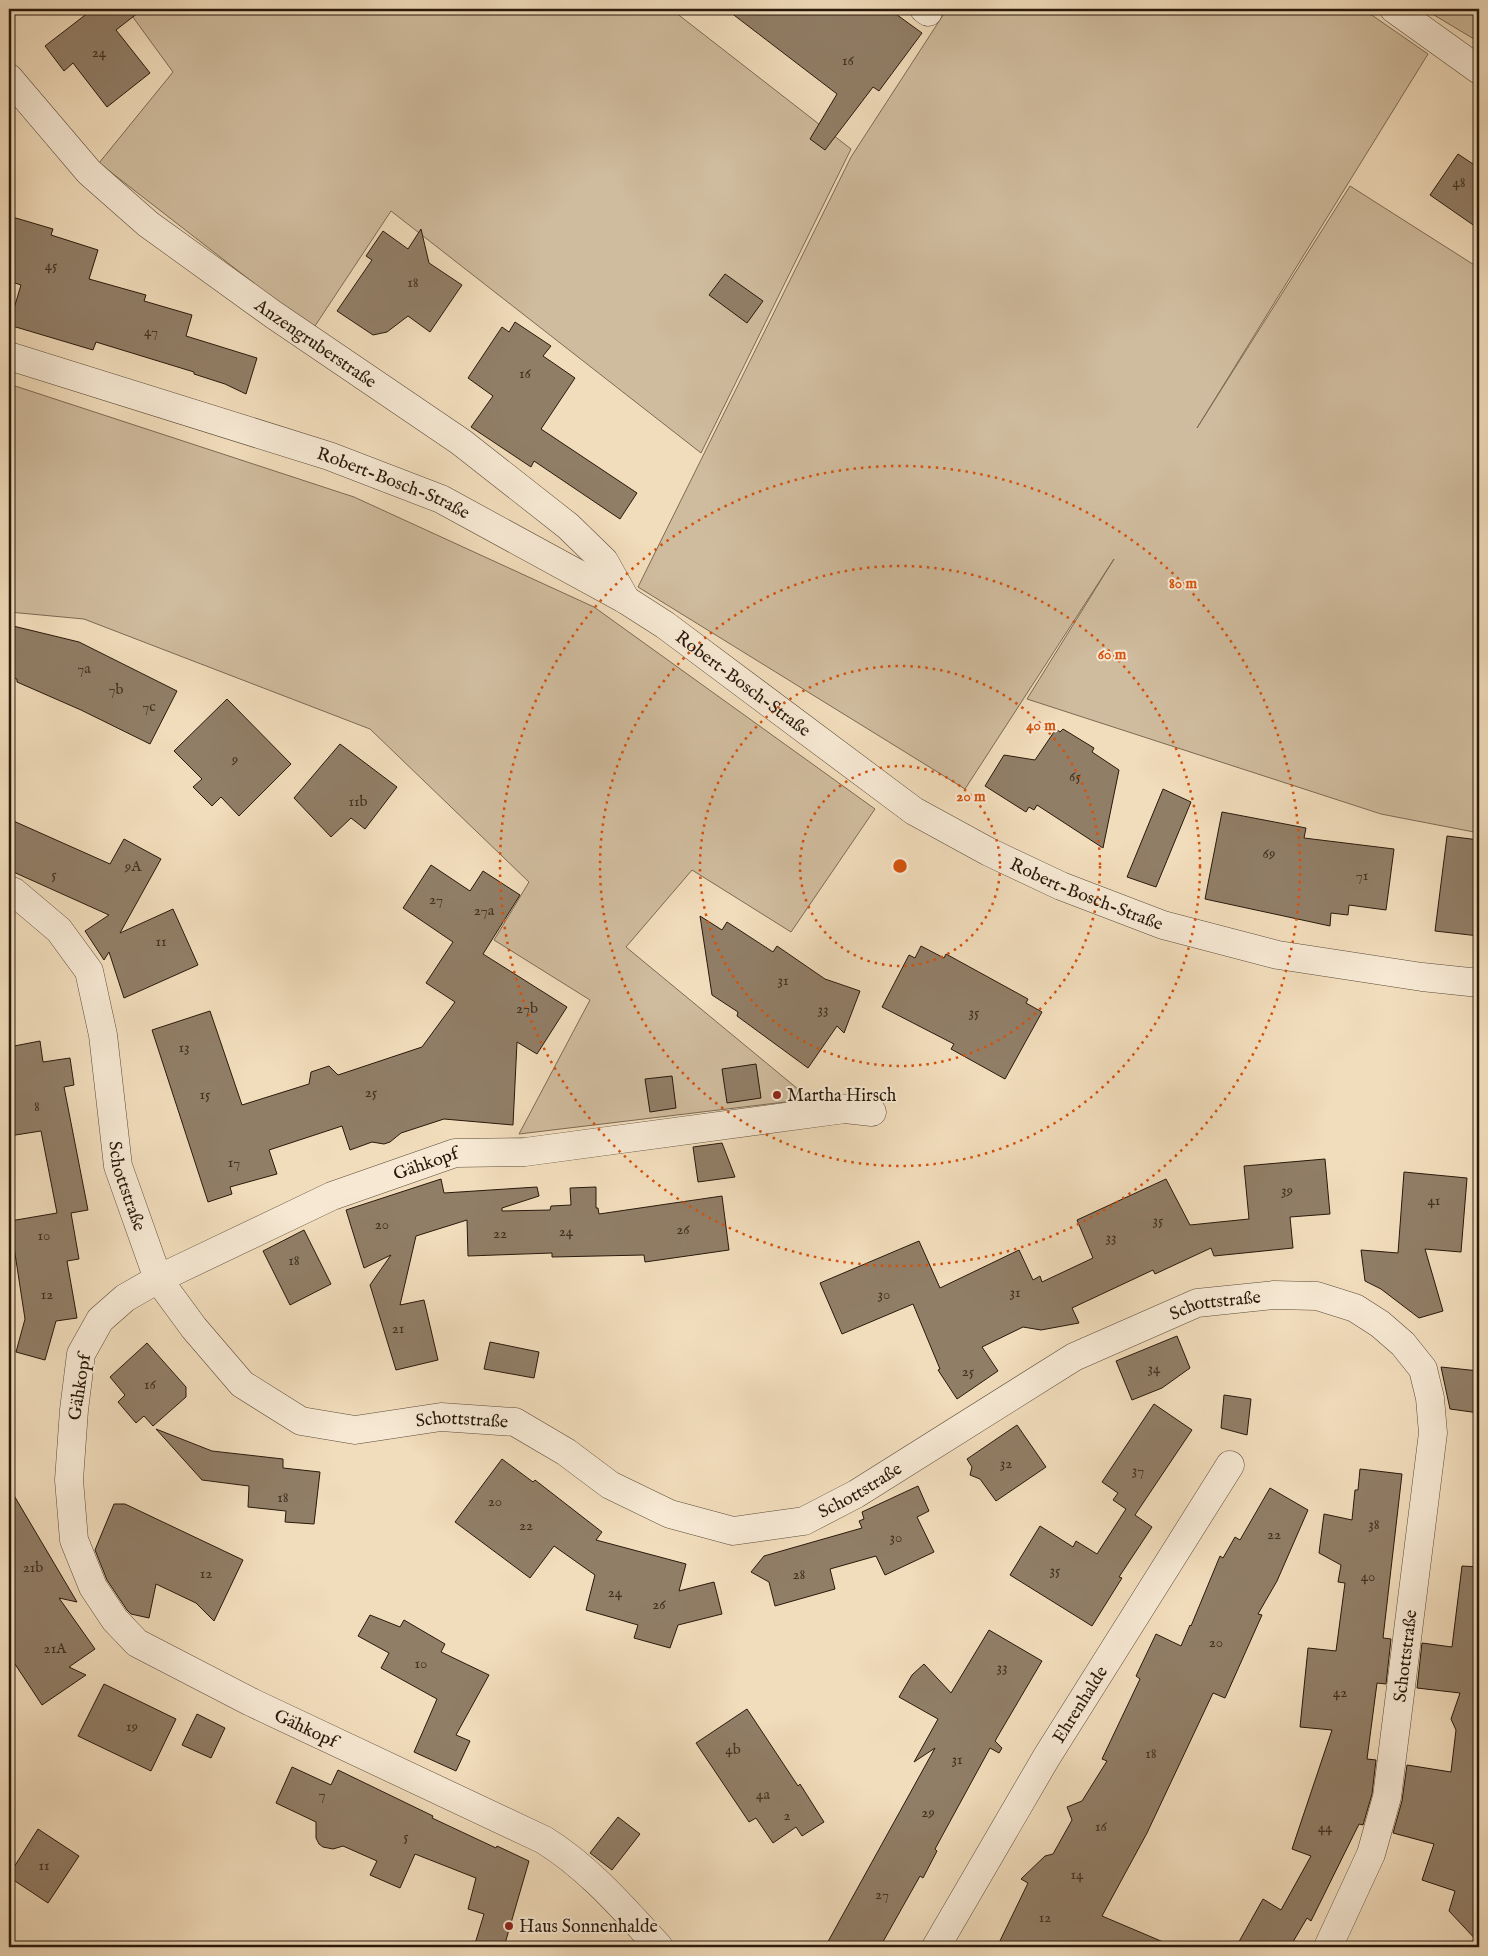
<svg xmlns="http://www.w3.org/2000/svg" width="1488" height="1956" font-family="'IM FELL English',serif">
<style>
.green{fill:#cfbb9d;stroke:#7c6a54}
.building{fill:#917e67;stroke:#29190b}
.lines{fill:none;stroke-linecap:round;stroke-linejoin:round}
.minor-casing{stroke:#5b4a37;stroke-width:29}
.minor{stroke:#f6e8d3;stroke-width:28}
.ring{fill:none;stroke:#d5530c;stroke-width:2.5;stroke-dasharray:2.5 5}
.poi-dot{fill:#8f2418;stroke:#f6e8d3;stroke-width:2}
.labels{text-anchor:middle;stroke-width:4;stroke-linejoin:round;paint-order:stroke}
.number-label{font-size:15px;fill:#433222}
.street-label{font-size:18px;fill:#29190b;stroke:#f6e8d3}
.poi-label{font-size:18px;fill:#29190b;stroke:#f6e8d3;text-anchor:start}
.centre{fill:#d5530c;stroke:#f6e8d3;stroke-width:2.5}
.ring-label{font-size:15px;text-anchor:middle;font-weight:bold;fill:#d5530c;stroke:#f6e8d3;stroke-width:4;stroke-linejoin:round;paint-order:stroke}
</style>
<rect width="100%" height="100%" fill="#f1dcbb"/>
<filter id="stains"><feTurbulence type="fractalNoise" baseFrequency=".004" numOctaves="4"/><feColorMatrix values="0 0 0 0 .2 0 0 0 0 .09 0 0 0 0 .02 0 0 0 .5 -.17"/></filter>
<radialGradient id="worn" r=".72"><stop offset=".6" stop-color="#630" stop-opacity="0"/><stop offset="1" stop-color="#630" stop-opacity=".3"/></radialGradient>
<path class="green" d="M 127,9 L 671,9 L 851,149 L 701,453 L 391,211 L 313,329 L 99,163 L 173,72 Z
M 947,9 L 1363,9 L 1428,54 L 1197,428 L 1350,186 L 1479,268 L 1479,833 L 1381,814 L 1027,699 L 1114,559 L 965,789 L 638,587 L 851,157 Z
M 1424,9 L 1479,9 L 1479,42 Z
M 9,384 L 354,497 L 594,607 L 875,809 L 791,932 L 692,870 L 626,947 L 810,1099 L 519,1134 L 590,1000 L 494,940 L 529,882 L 370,729 L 84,619 L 9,612 Z"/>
<path class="building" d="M 93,9 L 143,9 L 116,30 L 150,73 L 107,107 L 73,63 L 64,71 L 45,46 Z
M 726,9 L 889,9 L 922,33 L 879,91 L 873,87 L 825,150 L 810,139 L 837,94 Z
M 1458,154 L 1479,168 L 1479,229 L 1430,195 Z
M 9,216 L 53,229 L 51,235 L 98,250 L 89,279 L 146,295 L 144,301 L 192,315 L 186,336 L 257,358 L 246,394 L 225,384 L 194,374 L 194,372 L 96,342 L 93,350 L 9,325 L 21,285 L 9,281 Z
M 421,229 L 429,263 L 462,285 L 430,332 L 408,316 L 387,332 L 373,335 L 337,311 L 372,260 L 366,256 L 383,231 L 408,249 Z
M 725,274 L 763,301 L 747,323 L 709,295 Z
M 515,322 L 551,346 L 543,356 L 575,378 L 541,429 L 637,493 L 620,519 L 534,461 L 531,467 L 471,427 L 493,396 L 468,378 L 502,327 L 509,332 Z
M 9,625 L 79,642 L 177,691 L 150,744 L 81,710 L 17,682 L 17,679 L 9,677 Z
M 227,699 L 291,764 L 239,816 L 221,797 L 212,806 L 193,787 L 202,779 L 174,751 Z
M 1056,729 L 1060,732 L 1063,729 L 1094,748 L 1092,752 L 1119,770 L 1103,848 L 1037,805 L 1034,810 L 1029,807 L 1026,812 L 985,786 L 1004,755 L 1035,760 Z
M 340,744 L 397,787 L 365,829 L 351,818 L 331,837 L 294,798 Z
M 1163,789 L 1191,802 L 1156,887 L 1127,877 Z
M 1222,812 L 1306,828 L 1304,838 L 1394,849 L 1386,910 L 1349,905 L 1348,915 L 1331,913 L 1330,926 L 1205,899 Z
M 9,819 L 110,864 L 124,839 L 161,859 L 120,933 L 173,909 L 198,965 L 124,998 L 109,952 L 104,960 L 85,931 L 109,915 L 9,870 Z
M 1447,836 L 1479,840 L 1479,936 L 1435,931 Z
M 431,865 L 470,891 L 483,871 L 520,895 L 483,954 L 567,1007 L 537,1054 L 517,1042 L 513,1125 L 444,1119 L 401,1133 L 390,1142 L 384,1144 L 372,1142 L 350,1150 L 342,1126 L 269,1150 L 277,1174 L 230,1187 L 232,1194 L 208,1202 L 152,1030 L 210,1011 L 242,1105 L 309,1084 L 311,1072 L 329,1066 L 338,1075 L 422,1047 L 455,1002 L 426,983 L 453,942 L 403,908 Z
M 700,916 L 722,930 L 727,922 L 773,952 L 777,946 L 825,979 L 860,991 L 844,1033 L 837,1026 L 808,1068 L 737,1016 L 738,1012 L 712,995 Z
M 921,946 L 944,958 L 946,954 L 1028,999 L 1026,1003 L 1042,1012 L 1005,1079 L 951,1049 L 954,1044 L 882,1007 L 909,955 L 915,958 Z
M 40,1041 L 43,1062 L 70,1058 L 74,1085 L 64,1087 L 88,1210 L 71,1213 L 79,1259 L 67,1261 L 77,1318 L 56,1321 L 45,1360 L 16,1352 L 25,1319 L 10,1221 L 57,1213 L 41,1131 L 9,1136 L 9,1047 Z
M 756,1064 L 761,1098 L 727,1103 L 722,1069 Z
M 672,1076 L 676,1108 L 650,1112 L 645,1079 Z
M 722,1143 L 735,1177 L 698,1182 L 693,1147 Z
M 1325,1159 L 1330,1214 L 1290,1217 L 1293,1248 L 1214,1256 L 1211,1248 L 1155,1274 L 1153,1270 L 1072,1308 L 1079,1323 L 1041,1330 L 1023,1327 L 982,1347 L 998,1371 L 957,1399 L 938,1370 L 940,1369 L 913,1304 L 842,1334 L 820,1283 L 919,1241 L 940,1288 L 1019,1250 L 1033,1280 L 1040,1276 L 1042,1282 L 1093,1258 L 1077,1220 L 1166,1179 L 1190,1225 L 1249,1219 L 1244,1166 Z
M 1404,1172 L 1467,1178 L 1461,1252 L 1425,1249 L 1443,1311 L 1419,1318 L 1381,1289 L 1365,1281 L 1361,1250 L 1398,1253 Z
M 441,1179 L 444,1193 L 537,1187 L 539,1196 L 502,1208 L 502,1211 L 550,1210 L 551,1206 L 571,1205 L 570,1188 L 596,1187 L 596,1208 L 598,1208 L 599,1214 L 722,1196 L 729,1250 L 645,1262 L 644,1255 L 552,1257 L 552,1253 L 468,1256 L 467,1220 L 416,1236 L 400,1305 L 424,1300 L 438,1360 L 396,1370 L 370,1285 L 391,1255 L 364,1268 L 346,1210 Z
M 304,1230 L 331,1284 L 290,1305 L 263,1251 Z
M 1177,1336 L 1190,1368 L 1162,1388 L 1132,1400 L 1116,1361 Z
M 490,1342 L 539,1352 L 534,1378 L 484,1369 Z
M 147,1343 L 186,1387 L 186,1397 L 153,1426 L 144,1416 L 136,1423 L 118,1402 L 125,1395 L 110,1377 Z
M 1441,1367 L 1479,1371 L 1479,1413 L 1450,1409 Z
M 1224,1395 L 1251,1399 L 1247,1435 L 1221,1428 Z
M 1154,1404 L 1192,1430 L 1135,1515 L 1152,1527 L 1119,1577 L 1122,1578 L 1092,1626 L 1010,1575 L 1040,1526 L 1073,1547 L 1076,1541 L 1097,1554 L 1126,1509 L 1113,1500 L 1118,1493 L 1102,1482 Z
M 1017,1425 L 1046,1467 L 996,1501 L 980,1479 L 970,1475 L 972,1467 L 967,1459 Z
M 156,1429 L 212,1451 L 283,1459 L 283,1468 L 320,1472 L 314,1524 L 285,1522 L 286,1511 L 248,1507 L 249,1486 L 202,1480 Z
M 502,1459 L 533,1482 L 535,1480 L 602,1532 L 596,1540 L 686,1564 L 679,1591 L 714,1582 L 722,1614 L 678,1625 L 670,1648 L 634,1638 L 638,1625 L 586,1610 L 595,1575 L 554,1546 L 530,1578 L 455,1522 Z
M 1360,1469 L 1402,1474 L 1383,1638 L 1391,1639 L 1386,1684 L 1377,1683 L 1367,1759 L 1376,1760 L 1372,1794 L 1363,1825 L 1359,1824 L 1311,1921 L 1307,1918 L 1290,1947 L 1236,1947 L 1263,1899 L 1281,1910 L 1311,1856 L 1292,1849 L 1332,1730 L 1300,1727 L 1308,1648 L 1336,1651 L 1345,1583 L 1338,1582 L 1341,1565 L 1319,1553 L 1324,1514 L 1352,1520 L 1355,1490 L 1358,1490 Z
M 918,1486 L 929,1511 L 917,1517 L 934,1552 L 885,1575 L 876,1556 L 830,1569 L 835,1589 L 775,1606 L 769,1582 L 751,1572 L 764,1556 L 862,1528 L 859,1521 L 864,1519 L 862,1512 Z
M 9,1487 L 77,1602 L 59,1598 L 95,1649 L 69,1667 L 86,1675 L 42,1705 L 9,1655 Z
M 1270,1488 L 1308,1510 L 1277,1581 L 1258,1614 L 1262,1615 L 1225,1698 L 1213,1693 L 1147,1833 L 1102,1916 L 1175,1947 L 997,1947 L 1028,1883 L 1021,1879 L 1045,1856 L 1053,1854 L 1072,1820 L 1067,1807 L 1082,1801 L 1107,1761 L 1102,1759 L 1140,1679 L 1136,1676 L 1156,1634 L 1181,1646 L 1190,1625 L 1191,1626 L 1220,1556 L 1223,1558 L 1235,1537 L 1240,1540 Z
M 114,1504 L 125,1504 L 243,1560 L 214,1621 L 196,1603 L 156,1584 L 149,1618 L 131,1614 L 127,1610 L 107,1580 L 95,1550 Z
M 1462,1566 L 1479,1567 L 1479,1943 L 1449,1911 L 1455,1891 L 1422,1880 L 1434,1844 L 1393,1833 L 1402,1801 L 1407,1765 L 1451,1772 L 1456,1730 L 1451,1719 L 1460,1693 L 1417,1688 L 1422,1643 L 1452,1647 Z
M 370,1615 L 400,1627 L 404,1620 L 445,1644 L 441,1652 L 489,1675 L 456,1735 L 470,1741 L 456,1771 L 414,1752 L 437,1699 L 381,1668 L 389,1653 L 358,1636 Z
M 989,1630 L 1042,1661 L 995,1741 L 1002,1748 L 999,1753 L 990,1748 L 935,1849 L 937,1851 L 923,1878 L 920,1876 L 880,1947 L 825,1947 L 935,1748 L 914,1762 L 938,1719 L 899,1697 L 912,1675 L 924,1664 L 951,1693 Z
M 104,1684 L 176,1719 L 151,1771 L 78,1736 Z
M 747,1709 L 798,1786 L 800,1784 L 824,1822 L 802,1836 L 796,1827 L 773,1843 L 756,1818 L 749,1822 L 696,1743 Z
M 197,1714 L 225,1728 L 211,1758 L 182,1745 Z
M 292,1767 L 331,1785 L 338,1770 L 433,1816 L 432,1818 L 496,1848 L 497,1846 L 529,1861 L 504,1947 L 474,1947 L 484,1914 L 468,1909 L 476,1878 L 415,1854 L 400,1888 L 370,1875 L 377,1861 L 343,1846 L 333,1849 L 323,1847 L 319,1844 L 316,1838 L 316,1822 L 276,1803 Z
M 618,1817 L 640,1834 L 612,1870 L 590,1853 Z
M 38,1829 L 79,1856 L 48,1903 L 9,1877 L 9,1875 Z"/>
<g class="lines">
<g class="minor-casing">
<g id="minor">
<path d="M 924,9 L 928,12"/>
<path d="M 1394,9 L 1479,70"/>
<path id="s1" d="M 9,78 L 89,172 L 148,224 L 274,315 L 461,442 L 568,526 L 604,561 L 626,600"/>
<path id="s2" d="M 9,356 L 329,456 L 441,499 L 626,600 L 665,625 L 914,811 L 989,852 L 1061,886 L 1163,925 L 1278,955 L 1422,977 L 1479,983"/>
<path id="s3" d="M 9,890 L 14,892 L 59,930 L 89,971 L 103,1035 L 118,1166 L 158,1279 L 194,1328 L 242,1384 L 301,1421 L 355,1430 L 441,1417 L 515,1422 L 566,1452 L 610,1485 L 670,1514 L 733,1531 L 804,1521 L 856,1494 L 1074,1357 L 1197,1303 L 1274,1295 L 1317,1296 L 1355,1308 L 1380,1324 L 1403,1344 L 1423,1369 L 1430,1398 L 1433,1433 L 1387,1797 L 1371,1854 L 1328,1947"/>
<path id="s4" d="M 659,1947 C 623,1908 589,1868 544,1840 L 251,1702 L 137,1643 L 115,1620 L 93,1587 L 74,1540 L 69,1480 L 74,1410 L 81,1354 L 100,1320 L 125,1298 L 158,1279 L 332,1196 L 455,1153 L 525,1152 L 845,1109 L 872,1112"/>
<path id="s5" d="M 936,1947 L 1046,1758 L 1230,1465"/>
</g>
</g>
<use href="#minor" class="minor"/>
</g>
<g class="ring">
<circle cx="900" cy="866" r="100"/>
<circle cx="900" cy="866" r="200"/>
<circle cx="900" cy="866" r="300"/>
<circle cx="900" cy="866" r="400"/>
</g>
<g class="poi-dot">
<circle cx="777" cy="1095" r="5"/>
<circle cx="509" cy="1926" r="5"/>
</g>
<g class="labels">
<g class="number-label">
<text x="99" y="57">24</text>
<text x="848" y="65">16</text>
<text x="1459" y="187">48</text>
<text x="51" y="270">45</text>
<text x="413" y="287">18</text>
<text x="151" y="336">47</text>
<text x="525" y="378">16</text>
<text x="84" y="673">7a</text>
<text x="116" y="694">7b</text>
<text x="149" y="711">7c</text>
<text x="235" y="764">9</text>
<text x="1075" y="781">65</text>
<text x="358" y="806">11b</text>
<text x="1269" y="858">69</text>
<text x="133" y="871">9A</text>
<text x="54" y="879">5</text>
<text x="1362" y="880">71</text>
<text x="436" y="904">27</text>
<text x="484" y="915">27a</text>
<text x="161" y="946">11</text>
<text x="783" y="985">31</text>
<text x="527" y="1013">27b</text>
<text x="823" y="1014">33</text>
<text x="974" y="1017">35</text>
<text x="184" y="1052">13</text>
<text x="371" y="1097">25</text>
<text x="205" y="1099">15</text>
<text x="37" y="1111">8</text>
<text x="234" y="1167">17</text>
<text x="1287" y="1195">39</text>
<text x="1434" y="1205">41</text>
<text x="1158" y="1225">35</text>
<text x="382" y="1229">20</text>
<text x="683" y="1234">26</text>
<text x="566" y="1236">24</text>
<text x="500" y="1238">22</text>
<text x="44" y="1240">10</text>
<text x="1111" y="1242">33</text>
<text x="294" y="1265">18</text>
<text x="1015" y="1297">31</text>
<text x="47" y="1299">12</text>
<text x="884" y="1299">30</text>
<text x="398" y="1333">21</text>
<text x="1154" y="1373">34</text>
<text x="968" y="1376">25</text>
<text x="150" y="1389">16</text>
<text x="1006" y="1468">32</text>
<text x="1138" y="1475">37</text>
<text x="283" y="1502">18</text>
<text x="495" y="1506">20</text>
<text x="1374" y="1529">38</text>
<text x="526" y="1530">22</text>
<text x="1274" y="1539">22</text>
<text x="896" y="1542">30</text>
<text x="33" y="1572">21b</text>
<text x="1055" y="1575">35</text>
<text x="206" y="1578">12</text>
<text x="799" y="1579">28</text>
<text x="1368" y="1581">40</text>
<text x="615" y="1597">24</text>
<text x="659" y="1609">26</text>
<text x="1216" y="1647">20</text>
<text x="55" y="1653">21A</text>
<text x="421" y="1668">10</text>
<text x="1002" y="1672">33</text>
<text x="1340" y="1697">42</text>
<text x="132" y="1731">19</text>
<text x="733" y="1754">4b</text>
<text x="1151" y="1758">18</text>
<text x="957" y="1764">31</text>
<text x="322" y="1799">7</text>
<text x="763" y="1799">4a</text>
<text x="928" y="1817">29</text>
<text x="787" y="1820">2</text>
<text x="1101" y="1831">16</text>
<text x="1325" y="1832">44</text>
<text x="406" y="1841">5</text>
<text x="44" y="1870">11</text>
<text x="1077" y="1879">14</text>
<text x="882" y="1899">27</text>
<text x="1045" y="1922">12</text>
</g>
<g class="street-label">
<text dy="6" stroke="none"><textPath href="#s1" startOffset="408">Anzengruberstraße</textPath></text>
<text dy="6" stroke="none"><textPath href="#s2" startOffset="405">Robert-Bosch-Straße</textPath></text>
<text dy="6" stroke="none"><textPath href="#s2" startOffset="810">Robert-Bosch-Straße</textPath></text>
<text dy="6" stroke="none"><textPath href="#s2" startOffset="1215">Robert-Bosch-Straße</textPath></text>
<text dy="6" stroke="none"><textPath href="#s4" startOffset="1321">Gähkopf</textPath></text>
<text dy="6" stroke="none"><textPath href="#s3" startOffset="334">Schottstraße</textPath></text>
<text dy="6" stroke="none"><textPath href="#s3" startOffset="1638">Schottstraße</textPath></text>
<text transform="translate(79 1387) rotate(-81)" y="6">Gähkopf</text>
<text dy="6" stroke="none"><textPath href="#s3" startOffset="799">Schottstraße</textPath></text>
<text dy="6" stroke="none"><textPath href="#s3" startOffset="1234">Schottstraße</textPath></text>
<text transform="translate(1405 1656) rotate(-83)" y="6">Schottstraße</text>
<text dy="6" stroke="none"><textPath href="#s5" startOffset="282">Ehrenhalde</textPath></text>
<text transform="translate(306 1728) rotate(25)" y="6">Gähkopf</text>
</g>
<g class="poi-label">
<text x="787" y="1101">Martha Hirsch</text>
<text x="519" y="1932">Haus Sonnenhalde</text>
</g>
</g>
<circle cx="900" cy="866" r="8" class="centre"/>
<g class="ring-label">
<text x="1183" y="588">80 m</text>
<text x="1112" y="659">60 m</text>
<text x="1041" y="730">40 m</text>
<text x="971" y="801">20 m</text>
</g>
<rect width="1488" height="1956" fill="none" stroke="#f1dcbb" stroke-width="30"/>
<rect x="10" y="10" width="1468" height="1936" fill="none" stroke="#29190b" stroke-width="2.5"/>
<rect x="15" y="15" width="1458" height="1926" fill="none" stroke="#29190b"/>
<rect width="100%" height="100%" filter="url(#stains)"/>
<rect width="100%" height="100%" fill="url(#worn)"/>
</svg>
